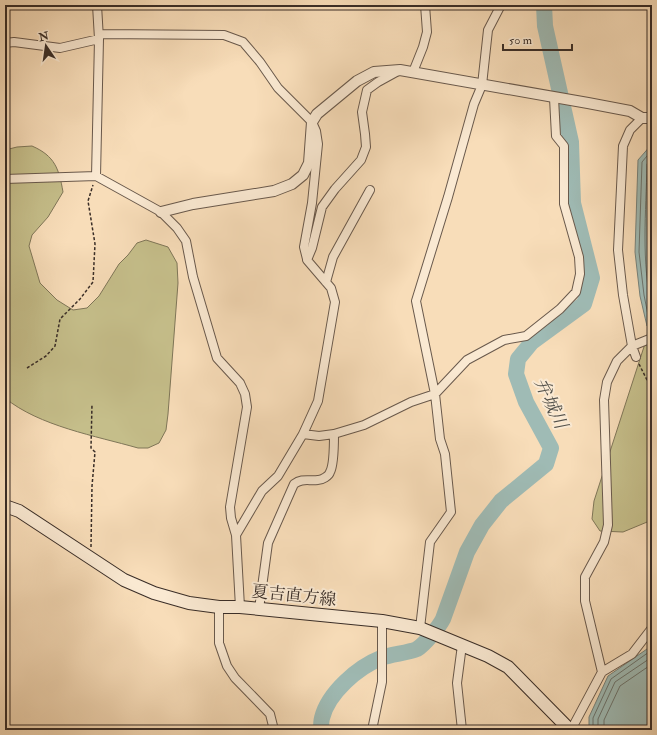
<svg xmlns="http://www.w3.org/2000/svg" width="657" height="735" font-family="'IM FELL Double Pica','Noto Serif JP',serif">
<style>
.green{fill:#c5be8a;stroke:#7f7658}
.water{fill:#9fbbb5;stroke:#76827c}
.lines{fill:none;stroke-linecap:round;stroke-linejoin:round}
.shore{stroke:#6c746e;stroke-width:1}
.river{stroke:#9fbbb5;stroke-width:16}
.minor-casing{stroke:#69594c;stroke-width:10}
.tertiary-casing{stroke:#69594c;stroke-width:12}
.secondary-casing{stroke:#392d27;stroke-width:14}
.path{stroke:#392d27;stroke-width:1.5;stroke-dasharray:3 2;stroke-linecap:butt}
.minor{stroke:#fae9d2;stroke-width:8}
.tertiary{stroke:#fae9d2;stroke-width:10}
.secondary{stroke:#fae9d2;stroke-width:12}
.labels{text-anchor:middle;stroke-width:4;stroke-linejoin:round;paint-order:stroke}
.street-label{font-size:17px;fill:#392d27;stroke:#fae9d2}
.water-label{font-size:18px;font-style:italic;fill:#52504a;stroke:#fae9d2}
</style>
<rect width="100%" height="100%" fill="#f8ddb9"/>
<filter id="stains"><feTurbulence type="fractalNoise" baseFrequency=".005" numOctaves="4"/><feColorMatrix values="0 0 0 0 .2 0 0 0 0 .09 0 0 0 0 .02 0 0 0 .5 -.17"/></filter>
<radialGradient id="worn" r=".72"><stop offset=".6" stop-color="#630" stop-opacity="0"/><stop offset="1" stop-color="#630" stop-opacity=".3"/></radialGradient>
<path class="green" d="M 32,146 C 55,156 59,169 63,192 L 48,217 L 32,235 L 29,246 L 40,283 L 57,300 L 73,310 L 87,308 L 99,296 L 119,264 L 128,255 L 137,243 L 146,240 L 168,247 L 177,263 L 178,283 L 168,414 L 166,430 L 159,443 L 148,448 L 138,448 C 96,436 39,426 5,398 L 5,150 L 17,147 Z
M 652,322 L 652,520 L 623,532 L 600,531 L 592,519 L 594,501 Z"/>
<path class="water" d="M 652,144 L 652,317 L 647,326 L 640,296 L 635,252 L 638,160 Z
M 652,642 L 652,730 L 589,730 L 589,717 L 608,676 L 647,649 Z"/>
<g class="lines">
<path class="shore" d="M 652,150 L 642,162 L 639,252 L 644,295 L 648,315 L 652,316
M 652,158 L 647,164 C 646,213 641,261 652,309
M 652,202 L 650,251 L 652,267
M 593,730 L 593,718 L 611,679 L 649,652 L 652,649
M 598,730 L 598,719 L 615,682 L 652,657
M 604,730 L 604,720 L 620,686 L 652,664"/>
<path class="river" d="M 321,730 C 321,726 321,722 322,718 C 328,693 358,667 381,658 C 391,654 408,653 417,649 C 424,645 439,627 443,619 L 467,552 L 482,525 L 501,501 L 546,464 L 551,448 L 526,402 L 516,374 L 518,359 L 532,342 L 584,304 L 592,278 L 573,203 L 571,142 L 545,26 L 544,5"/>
<g class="minor-casing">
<path id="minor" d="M 99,34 L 224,35 L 243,42 L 260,62 L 278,88 L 312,122 L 316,131 L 318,144 L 312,203 L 304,247 L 307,259
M 5,43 L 14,42 L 60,48 L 99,39
M 413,72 L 423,47 L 427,32 L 425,5
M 96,176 L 99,39 L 97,5
M 5,179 L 96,176 L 161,212 L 177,228 L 186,241 L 193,277 L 217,358 L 240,383 L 245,394 L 247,407 L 230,507 L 231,518 L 236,535 L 240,607
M 326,282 L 333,257 L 370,190
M 636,357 L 632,346 L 623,295 L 618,250 L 623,146 L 630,130 L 642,118
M 303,434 L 319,436 L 334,434 L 364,425 L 411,402 L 435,394 L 467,360 L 504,340 L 526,336 L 560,309 L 576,292 L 580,274 L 579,257 L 564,204 L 564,146 L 556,136 L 554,98
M 236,535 L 262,491 L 278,476 L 303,434 L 318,401 L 335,302 L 331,288 L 307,260 L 312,248 L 322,207 L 335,189 L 361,160 L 366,147 L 365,134 L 362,112 L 367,90 L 378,82 L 398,71
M 219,607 L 219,643 L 227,666 L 235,678 L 270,714 L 274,730
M 259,609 L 268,543 L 294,484 C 302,478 308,481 318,480 C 322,480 329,476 330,472 C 334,465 334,443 334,434
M 420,628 L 430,542 L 451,512 L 445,454 L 440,439 L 435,394 L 416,301 L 448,197 L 474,104 L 482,85 L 488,30 L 501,5
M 462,645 L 457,683 L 462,730
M 602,672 L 585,601 L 585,577 L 604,542 L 608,525 L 604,400 L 607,382 L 617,361 L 632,346 L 652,338
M 372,730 L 382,682 L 382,621
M 571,730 L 602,672 L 632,654 L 652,628"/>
</g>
<g class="tertiary-casing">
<path id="tertiary" d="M 161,212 L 193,204 L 274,191 L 292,184 L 303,175 L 309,163 L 312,122 L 317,114 L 357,81 L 374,72 L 400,70 L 588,103 L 630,111 L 642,118 L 652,118"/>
</g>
<g class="secondary-casing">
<path id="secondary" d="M 5,506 L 19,511 L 124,580 L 154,593 L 189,603 L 219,607 L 240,607 L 382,621 L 420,628 L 488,656 L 508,667 L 570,730"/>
</g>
<path class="path" d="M 639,364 L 650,386
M 27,368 L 46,356 L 55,346 L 60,319 L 80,299 L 93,282 L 95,244 L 88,201 L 93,185
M 91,547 L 92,486 L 95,452 L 91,448 L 92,404"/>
<use href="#minor" class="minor"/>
<use href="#tertiary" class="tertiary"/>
<use href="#secondary" class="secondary"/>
</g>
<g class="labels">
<g class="street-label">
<text transform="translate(294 595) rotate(6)" y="6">夏吉直方線</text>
</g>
<g class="water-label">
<text transform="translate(551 403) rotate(65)" y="6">弁城川</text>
</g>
</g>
<rect width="657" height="735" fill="none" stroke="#f8ddb9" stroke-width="20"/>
<rect x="6" y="6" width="645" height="723" fill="none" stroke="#392d27" stroke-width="2"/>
<rect x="10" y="10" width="637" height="715" fill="none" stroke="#392d27"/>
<g transform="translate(46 46) rotate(347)" stroke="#fae9d2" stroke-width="3" paint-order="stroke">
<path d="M0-3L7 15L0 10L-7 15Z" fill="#392d27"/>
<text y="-6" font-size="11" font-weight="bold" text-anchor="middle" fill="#392d27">N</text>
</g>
<path d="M503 44v6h69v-6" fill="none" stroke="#392d27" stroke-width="2"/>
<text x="509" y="44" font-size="12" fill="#392d27" stroke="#fae9d2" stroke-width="3" paint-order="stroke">50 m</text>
<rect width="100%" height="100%" filter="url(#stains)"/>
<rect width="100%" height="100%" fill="url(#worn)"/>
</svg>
